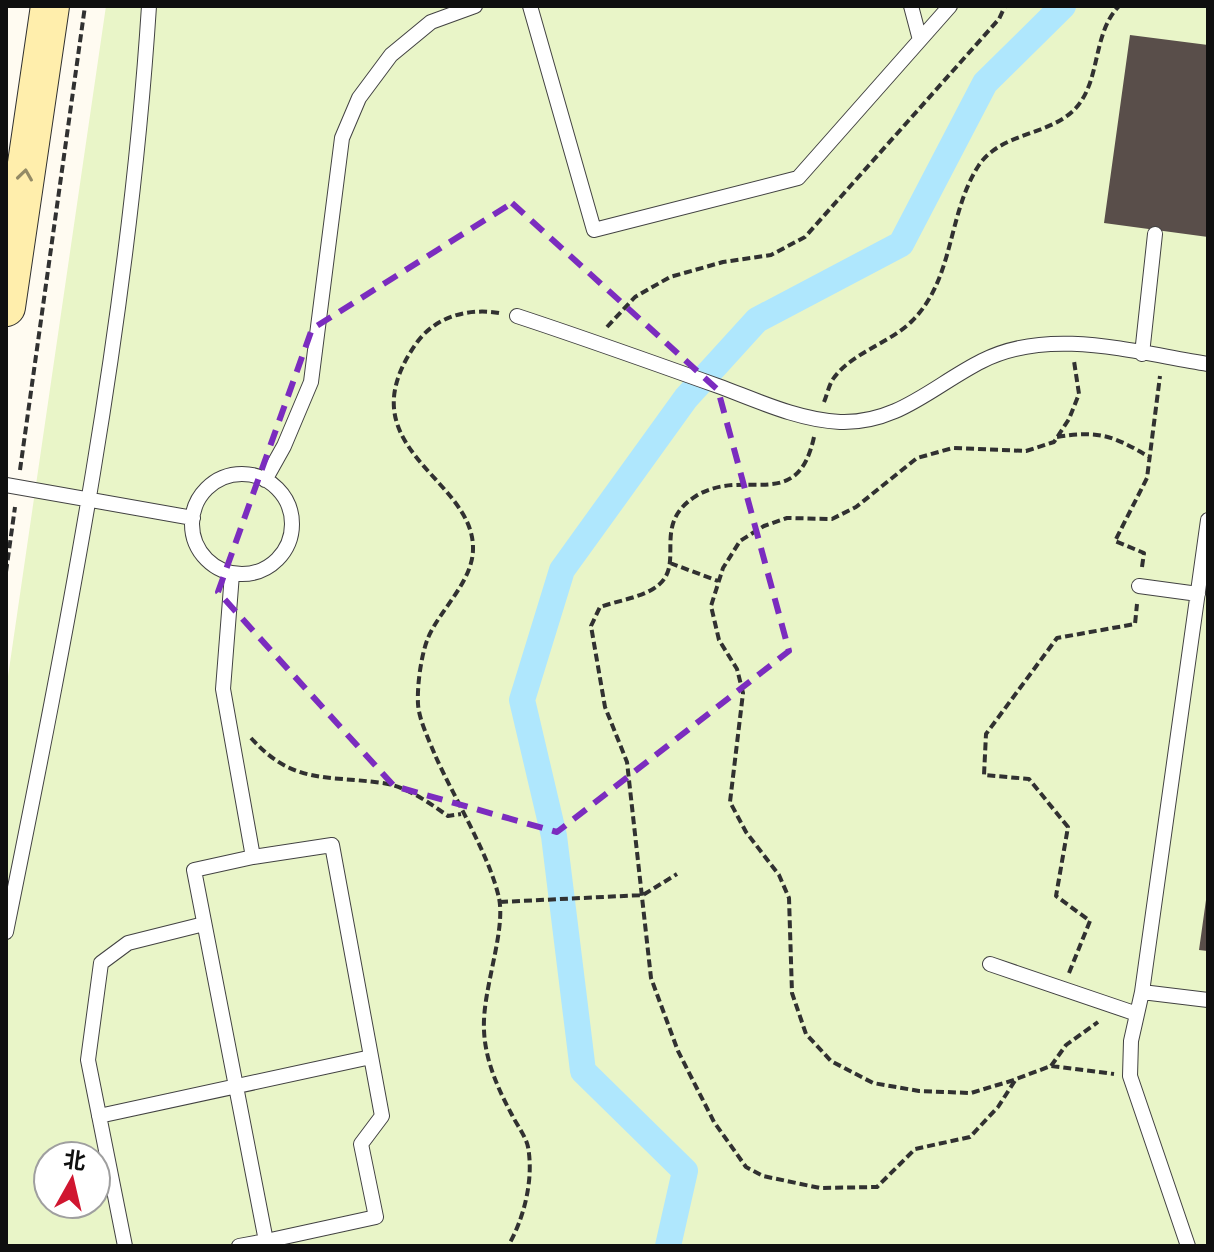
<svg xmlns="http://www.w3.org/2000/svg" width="1214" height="1252" font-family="'PT Serif','Noto Sans SC',serif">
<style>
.pitch{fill:#e9f5c8;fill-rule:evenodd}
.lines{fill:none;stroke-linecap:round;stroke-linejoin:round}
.canal{stroke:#afe7fd;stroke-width:26}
.building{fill:#594e4a}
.service-casing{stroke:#424242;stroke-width:16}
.secondary-casing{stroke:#313131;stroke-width:40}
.path{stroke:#313131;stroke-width:4;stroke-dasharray:8 4;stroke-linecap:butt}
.service{stroke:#fff;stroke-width:14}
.secondary{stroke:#ffeeac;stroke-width:38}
.oneway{stroke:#938a65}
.marked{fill:none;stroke:#7b2cbf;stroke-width:6;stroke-dasharray:16 10;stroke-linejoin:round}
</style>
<rect width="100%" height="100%" fill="#fffbf1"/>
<path class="pitch" d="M 106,6 L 1208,6 L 1208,1246 L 6,1246 L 6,690 ZM 48,1156 L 96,1156 L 96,1204 L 48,1204 Z"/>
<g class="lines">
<path class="canal" d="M 668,1246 L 685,1171 L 583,1071 L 554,836 L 522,700 L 562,570 L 686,398 L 757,320 L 901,244 L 985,83 L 1063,6"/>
</g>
<path class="building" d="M 1130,35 L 1208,45 L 1208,237 L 1104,223 Z
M 1206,900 L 1208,900 L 1208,951 L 1199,950 Z"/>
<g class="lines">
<g class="service-casing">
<path id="service" d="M 530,6 L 594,230 L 798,178 L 950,6
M 911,6 L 920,40
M 517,316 C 584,338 651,362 718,386 C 756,400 798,420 840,422 C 898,424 934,385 982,361 C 1051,326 1136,353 1208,364
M 1142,354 L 1155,234
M192 524a50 50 0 1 1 100 0a50 50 0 1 1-100 0Z
M 265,480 L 284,446 L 311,382 L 342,138 L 359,98 L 391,55 L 431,22 L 475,6
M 6,485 L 193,518
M 232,574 L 223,689 L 253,857 L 194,870 L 266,1241 L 376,1217 L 361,1144 L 382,1116 L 332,845 L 253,857
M 1139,586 L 1198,594
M 6,932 C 68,626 129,318 149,6
M 990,964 L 1137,1014
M 1142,992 L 1208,1000
M 99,1116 L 371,1057
M 125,1246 L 88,1060 L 101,963 L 128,943 L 204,924
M 239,1246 L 266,1241
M 1188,1246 L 1130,1076 L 1131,1041 L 1142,992 L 1208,520"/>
</g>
<g class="secondary-casing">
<path id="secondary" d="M 6,307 L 50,6"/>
</g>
<path class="path" d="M 499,313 C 469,308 437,316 418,341 C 341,447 472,476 473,547 C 474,581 440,609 428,638 C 421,655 417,686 418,704 C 419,720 429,740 435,755 C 454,798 489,854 499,898 C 506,932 482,990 484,1030 C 485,1060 498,1089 512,1115 C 517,1125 526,1137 528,1147 C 534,1179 524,1219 508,1246
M 607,327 L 635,297 L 670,277 L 723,262 L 771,255 L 805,237 L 999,19 L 1005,6
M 824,402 C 827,395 829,385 833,379 C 851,353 890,343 912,321 C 955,278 947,214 979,165 C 1001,133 1046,136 1073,111 C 1102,83 1091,35 1119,6
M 814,437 C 797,515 745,466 696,496 C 648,526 690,567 653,589 C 638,598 617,601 600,607 L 591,626 L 605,707 L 627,762 L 651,978 L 678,1051 L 714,1122 L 746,1167 L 763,1176 L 820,1188 L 877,1187 L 915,1149 L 970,1137 L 998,1107 L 1016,1079 L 1051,1066 L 1114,1074
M 1057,437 C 1099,430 1114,436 1149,457
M 20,470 L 85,6
M 670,563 L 718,581
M 1142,567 L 1144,553 L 1115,541 L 1147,478 L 1160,376
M 6,572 L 15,507
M 251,738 C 293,785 327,775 382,783 C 406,786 428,802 448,816 L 461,814
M 500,902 L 643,895 L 677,874
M 1069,973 L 1090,921 L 1056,896 L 1068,827 L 1029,779 L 984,775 L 986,734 L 1057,638 L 1135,624 L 1137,604
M 1051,1066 L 1066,1045 L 1098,1022
M 1014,1080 L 971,1093 L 919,1091 L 873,1083 L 831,1061 L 806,1034 L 792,993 L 789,898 L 779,875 L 746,832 L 730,802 L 743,693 L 737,669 L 719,640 L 711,606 L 723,568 L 740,541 L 764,526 L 787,518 L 832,519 L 856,507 L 917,458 L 953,448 L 1026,451 L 1054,442 L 1069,419 L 1079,394 L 1074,361"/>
<use href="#service" class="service"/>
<use href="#secondary" class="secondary"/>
</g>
<defs><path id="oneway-chevron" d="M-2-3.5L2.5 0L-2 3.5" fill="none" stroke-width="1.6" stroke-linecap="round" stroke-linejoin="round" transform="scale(2)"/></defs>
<use class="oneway" href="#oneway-chevron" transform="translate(25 175) rotate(-82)"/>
<path class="marked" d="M 512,203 L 718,390 L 789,651 L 557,832 L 394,786 L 218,592 L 312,329 Z"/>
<rect width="1214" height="1252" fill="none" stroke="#0f0f0f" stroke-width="16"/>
<g transform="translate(72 1180) rotate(8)"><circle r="38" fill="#ffffff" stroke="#9f9f9f" stroke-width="2"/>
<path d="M0-6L14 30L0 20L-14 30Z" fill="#d01630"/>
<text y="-12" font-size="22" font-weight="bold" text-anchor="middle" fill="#0f0f0f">北</text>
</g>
</svg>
